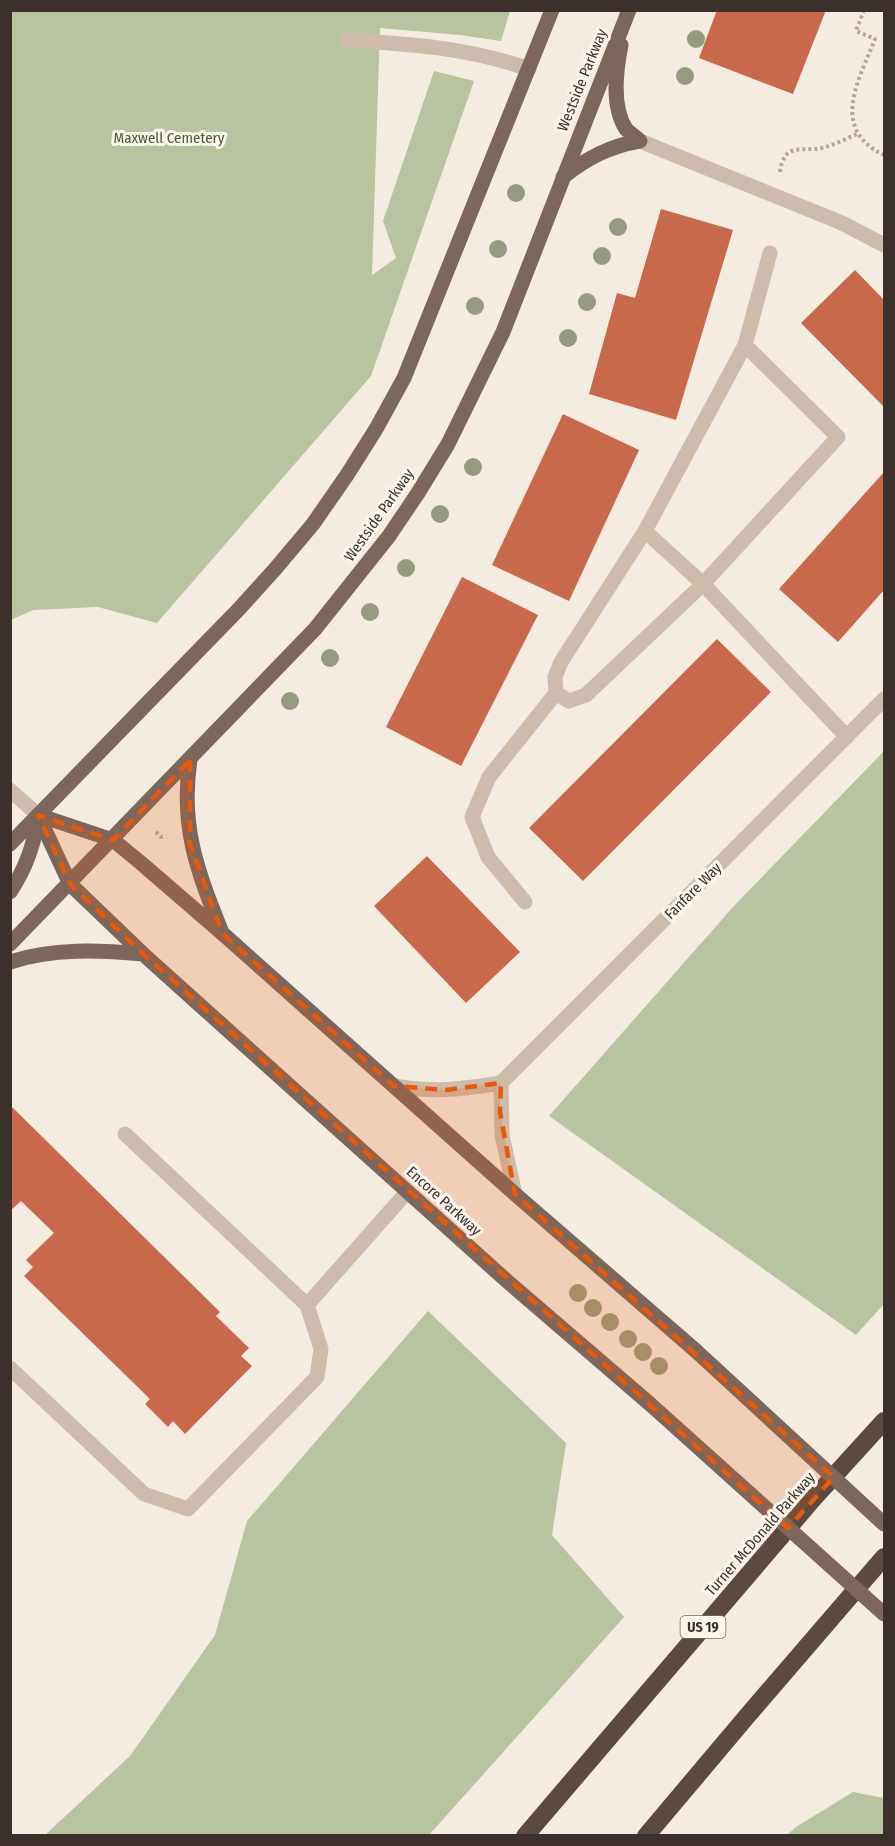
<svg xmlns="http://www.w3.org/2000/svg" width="895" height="1846" font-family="'Fira Sans Condensed',sans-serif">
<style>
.green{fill:#b8c4a0}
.building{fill:#c8694b}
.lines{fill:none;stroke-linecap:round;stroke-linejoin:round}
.path{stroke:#b9a596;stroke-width:4;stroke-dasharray:3 3;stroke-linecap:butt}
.minor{stroke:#cdbbac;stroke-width:15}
.major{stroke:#7d675c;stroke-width:15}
.highway{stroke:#5c4a42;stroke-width:18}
.major-bridge{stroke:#7d675c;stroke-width:15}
.tree{fill:#969b7f}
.marked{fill:#e8590c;fill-opacity:0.2;stroke:#e8590c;stroke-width:4.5;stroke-dasharray:12 8;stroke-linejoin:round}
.labels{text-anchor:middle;stroke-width:6;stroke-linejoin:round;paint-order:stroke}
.shield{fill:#fbf5ee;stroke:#756b66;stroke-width:1.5}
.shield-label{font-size:14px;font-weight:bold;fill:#3b302b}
.street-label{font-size:15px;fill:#3b302b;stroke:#fbf5ee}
.park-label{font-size:15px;fill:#4a5a2e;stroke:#fbf5ee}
</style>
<rect width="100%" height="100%" fill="#f4ebe1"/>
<path class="green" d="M 11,11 L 510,11 L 501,41 L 460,35 L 380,28 L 372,275 L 396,258 L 383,221 L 434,71 L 474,81 L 371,376 L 157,623 L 98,607 L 33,610 L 11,620 Z
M 884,751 L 884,1304 L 856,1335 L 549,1116 L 733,907 Z
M 428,1311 L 566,1443 L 552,1535 L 624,1617 L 429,1835 L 45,1835 L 130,1756 L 215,1635 L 247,1521 Z
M 853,1792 L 884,1798 L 884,1835 L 787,1835 L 796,1827 Z"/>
<path class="building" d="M 717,10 L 826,10 L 793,94 L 699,58 Z
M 661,209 L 733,230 L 676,420 L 589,394 L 617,293 L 635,298 Z
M 855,270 L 884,300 L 884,407 L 801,323 Z
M 563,414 L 639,450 L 569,601 L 492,565 Z
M 884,472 L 884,590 L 838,642 L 779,589 Z
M 462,577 L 538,615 L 461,766 L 386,727 Z
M 717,639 L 771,692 L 583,881 L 529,828 Z
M 427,856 L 520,952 L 466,1003 L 374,906 Z
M 10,1105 L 220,1312 L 216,1316 L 249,1348 L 241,1356 L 252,1366 L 185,1434 L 173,1421 L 168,1427 L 145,1404 L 150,1399 L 24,1276 L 33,1267 L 26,1260 L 54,1233 L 21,1201 L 10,1211 Z"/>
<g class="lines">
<path class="path" d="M 864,10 L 856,31 L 875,39 C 859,80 829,129 884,155
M 780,172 C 784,142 800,152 822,148 C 834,145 846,139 857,134
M 156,832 L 161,837 L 166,836"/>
<path class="minor" d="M 347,40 C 411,44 469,48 529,69
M 640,141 L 842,223 L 884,245
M 645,531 L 703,584 L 847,737
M 556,693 L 569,701 L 586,695 L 703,584 L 838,437 L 745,345 L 770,253
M 10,790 L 38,815
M 525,902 L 488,857 L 472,817 L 489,777 L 556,693 L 555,677 L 561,662 L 645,531 L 745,345
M 501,1083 L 502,1135 L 515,1194
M 394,1086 C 432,1093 464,1089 501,1083 L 884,699
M 307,1305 L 407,1192
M 10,1368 L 144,1494 L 188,1509 L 317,1377 L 321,1349 L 307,1305 L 125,1134"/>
<path class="major" d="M 621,45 C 616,70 611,106 626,129 C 630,133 636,137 640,141
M 563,177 C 587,158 610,146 640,141
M 190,760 C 180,826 197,870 221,930
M 38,815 L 70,884 L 143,954 L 507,1281 L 650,1404
M 38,815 L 113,840 L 141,863 L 222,933 L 515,1194 L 695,1350
M 10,844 L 238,610 L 276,568 L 313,524 L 347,475 L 376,429 L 404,378 L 552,10
M 10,892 C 26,868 35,844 38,815
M 10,944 L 315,629 L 389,536 L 418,493 L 448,444 L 503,332 L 629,10
M 10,962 C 53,948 99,950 143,954"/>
<path class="highway" d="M 525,1836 L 813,1499 L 884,1421
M 646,1836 L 748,1715 L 884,1557"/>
<path class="major-bridge" d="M 695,1350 L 884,1524
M 650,1404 L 884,1614"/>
</g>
<g class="tree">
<circle cx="696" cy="39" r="9"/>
<circle cx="685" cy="76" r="9"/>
<circle cx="516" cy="193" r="9"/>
<circle cx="618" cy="227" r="9"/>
<circle cx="498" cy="249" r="9"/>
<circle cx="602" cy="256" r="9"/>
<circle cx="587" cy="302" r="9"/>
<circle cx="475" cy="306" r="9"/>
<circle cx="568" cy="338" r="9"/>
<circle cx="473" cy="467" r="9"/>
<circle cx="440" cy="514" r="9"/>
<circle cx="406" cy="568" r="9"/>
<circle cx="370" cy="612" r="9"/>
<circle cx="330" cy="658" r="9"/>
<circle cx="290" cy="701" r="9"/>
<circle cx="578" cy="1293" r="9"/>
<circle cx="593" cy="1308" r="9"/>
<circle cx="610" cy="1322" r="9"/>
<circle cx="628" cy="1339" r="9"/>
<circle cx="643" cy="1352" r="9"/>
<circle cx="659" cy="1366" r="9"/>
</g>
<path class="marked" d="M 190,760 L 190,843 L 222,933 L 394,1086 L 446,1090 L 501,1083 L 500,1112 L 515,1194 L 834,1477 L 788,1528 L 143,954 L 70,884 L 38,815 L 113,840 Z"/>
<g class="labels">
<rect class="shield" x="680.5" y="1616" width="45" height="22" rx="4.5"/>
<g class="shield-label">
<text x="703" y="1632">US 19</text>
</g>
<g class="street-label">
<text transform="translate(582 80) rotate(-68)" y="5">Westside Parkway</text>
<text transform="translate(379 515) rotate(-55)" y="5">Westside Parkway</text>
<text transform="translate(693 891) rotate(-45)" y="5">Fanfare Way</text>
<text transform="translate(444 1201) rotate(42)" y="5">Encore Parkway</text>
<text transform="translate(760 1534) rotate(-49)" y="5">Turner McDonald Parkway</text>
</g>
<g class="park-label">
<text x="169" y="143">Maxwell Cemetery</text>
</g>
</g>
<rect width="895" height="1846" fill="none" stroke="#3b302b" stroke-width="24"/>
</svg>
